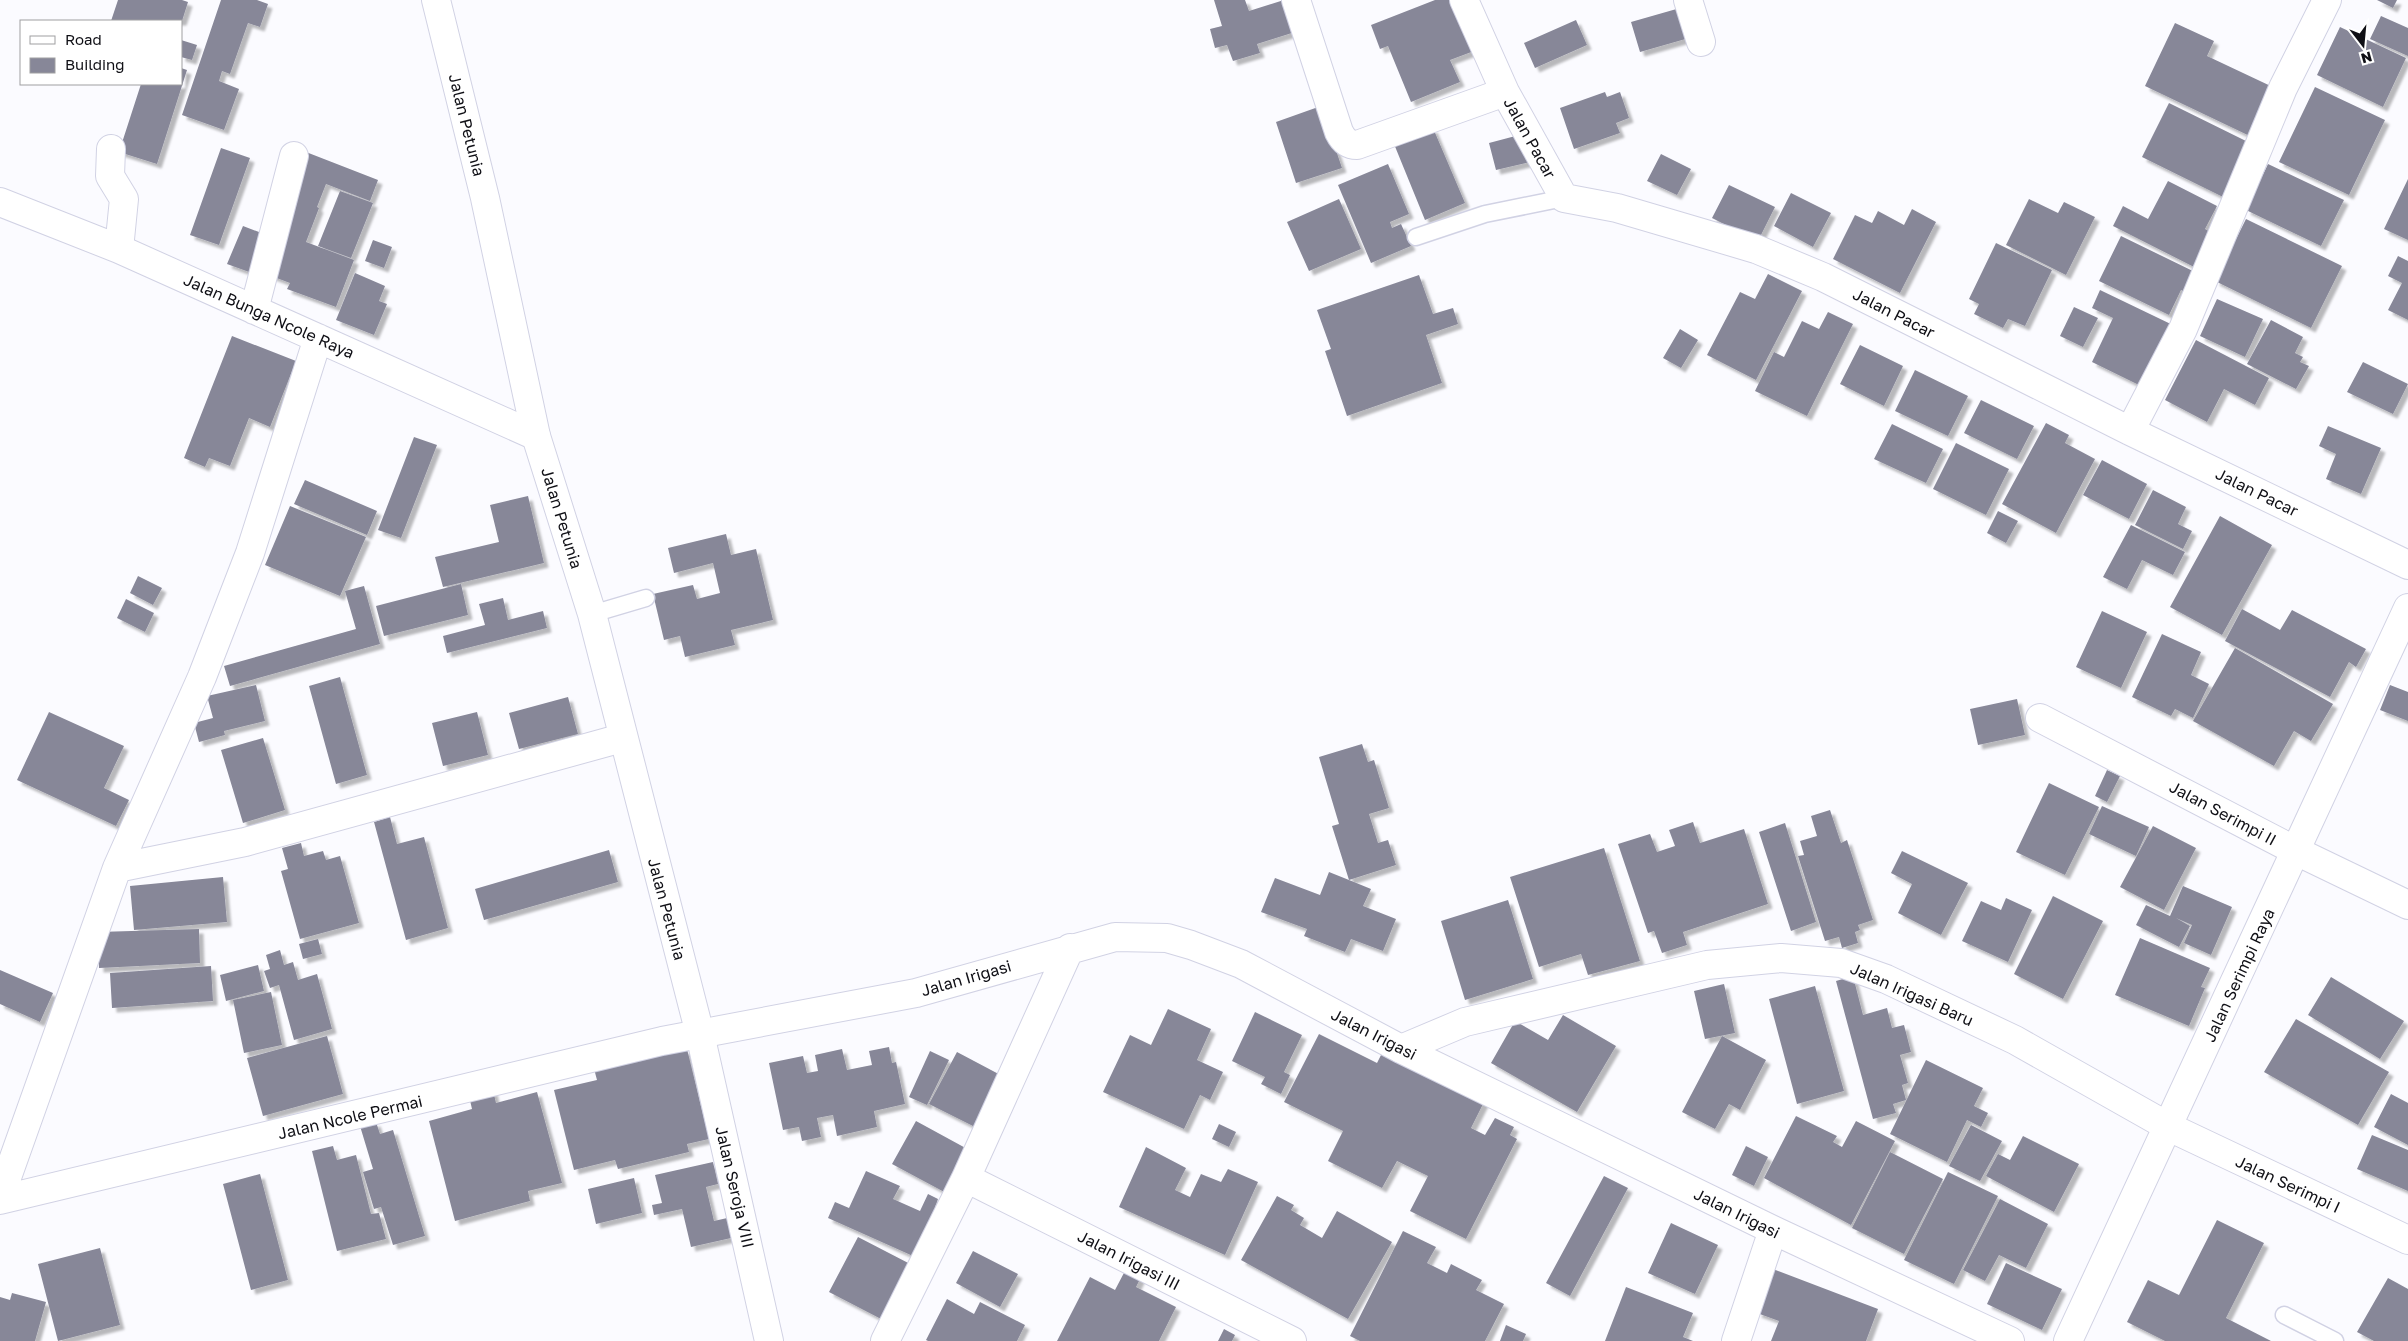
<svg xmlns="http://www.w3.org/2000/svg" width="2408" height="1341" font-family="'Golos Text',sans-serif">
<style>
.building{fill:#878798;filter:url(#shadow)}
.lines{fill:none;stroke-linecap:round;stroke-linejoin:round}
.lane-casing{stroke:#d1d2e4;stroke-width:19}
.street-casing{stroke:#d1d2e4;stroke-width:30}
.secondary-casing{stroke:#d1d2e4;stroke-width:30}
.lane{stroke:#fff;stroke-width:16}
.street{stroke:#fff;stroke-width:28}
.secondary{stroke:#fff;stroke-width:28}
.labels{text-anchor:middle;stroke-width:4.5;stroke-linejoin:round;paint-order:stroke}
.street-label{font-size:16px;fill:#0f0f15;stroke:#fff}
</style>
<defs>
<filter id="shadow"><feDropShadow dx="4.5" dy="4.5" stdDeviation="1" flood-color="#0004"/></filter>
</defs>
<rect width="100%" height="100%" fill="#fbfbff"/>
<path class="building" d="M 118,0 L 182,0 L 188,2 L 182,21 L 111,21 Z
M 221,0 L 257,0 L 268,4 L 260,27 L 248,23 L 230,74 L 222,71 L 219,81 L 239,89 L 224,130 L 182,115 Z
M 1214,0 L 1245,0 L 1249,11 L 1284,0 L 1295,32 L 1257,44 L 1260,53 L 1233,61 L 1227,45 L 1215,48 L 1210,29 L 1222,26 Z
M 1435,0 L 1453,0 L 1474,51 L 1450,60 L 1460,82 L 1411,102 L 1388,46 L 1380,49 L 1371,25 Z
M 2377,0 L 2397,0 L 2393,8 Z
M 1680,8 L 1689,38 L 1640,52 L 1631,22 Z
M 2381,16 L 2408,28 L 2408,56 L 2370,39 Z
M 1576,20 L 1587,45 L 1535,68 L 1524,43 Z
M 2175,23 L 2214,41 L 2207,56 L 2277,89 L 2254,138 L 2145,86 Z
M 2340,27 L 2406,58 L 2383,107 L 2317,75 Z
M 181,40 L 197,45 L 192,60 L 181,57 Z
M 181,68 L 187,70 L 157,164 L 119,152 L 141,84 L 181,84 Z
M 2315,87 L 2385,120 L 2349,195 L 2279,162 Z
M 1605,92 L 1607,97 L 1620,92 L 1629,118 L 1616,123 L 1620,133 L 1574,149 L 1560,108 Z
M 2169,103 L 2250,143 L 2223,197 L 2142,157 Z
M 1321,106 L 1342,168 L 1296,183 L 1276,122 Z
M 1433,128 L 1465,203 L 1425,220 L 1394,144 Z
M 1523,134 L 1530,162 L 1496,170 L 1489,143 Z
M 221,148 L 250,158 L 219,245 L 190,235 Z
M 306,152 L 378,180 L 370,201 L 326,184 L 317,207 L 319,208 L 306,242 L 354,260 L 336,307 L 287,289 L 290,283 L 266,274 Z
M 1661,154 L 1691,169 L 1677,195 L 1647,181 Z
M 1388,164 L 1409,214 L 1390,222 L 1392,228 L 1401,224 L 1411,246 L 1371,263 L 1338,185 Z
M 2268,164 L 2344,200 L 2321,246 L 2246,210 Z
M 2408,179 L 2408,240 L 2384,229 Z
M 2168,181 L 2217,206 L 2205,229 L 2218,236 L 2200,270 L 2113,226 L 2123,206 L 2148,219 Z
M 1729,185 L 1775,207 L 1758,241 L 1712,218 Z
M 340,191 L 373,203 L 351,258 L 318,246 Z
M 1791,193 L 1831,213 L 1813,247 L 1774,226 Z
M 1339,199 L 1361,249 L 1309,271 L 1287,222 Z
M 2029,199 L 2058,213 L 2064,202 L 2095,217 L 2066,275 L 2006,245 Z
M 1912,209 L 1936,222 L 1900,293 L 1833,259 L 1855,215 L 1872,223 L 1878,211 L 1904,225 Z
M 2246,219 L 2342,266 L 2311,328 L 2215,281 Z
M 243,226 L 267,235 L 252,273 L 227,264 Z
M 2121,236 L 2199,274 L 2189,294 L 2181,290 L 2169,315 L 2099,281 Z
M 373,240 L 392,247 L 384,268 L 365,261 Z
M 1996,243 L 2052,270 L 2025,326 L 2008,319 L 2003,328 L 1974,314 L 1979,304 L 1969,299 Z
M 2398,256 L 2408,261 L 2408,320 L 2388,310 L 2402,283 L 2388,276 Z
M 355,273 L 385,286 L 379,301 L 387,304 L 374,335 L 336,320 Z
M 1768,274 L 1802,291 L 1756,380 L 1707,355 L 1740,292 L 1755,299 Z
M 1419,275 L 1433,314 L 1453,308 L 1458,324 L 1426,335 L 1442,383 L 1347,416 L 1325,351 L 1331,349 L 1317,310 Z
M 2100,290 L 2179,328 L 2141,386 L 2092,362 L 2113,318 L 2092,308 Z
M 2217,299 L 2263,319 L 2245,357 L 2200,336 Z
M 2074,307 L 2098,318 L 2083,347 L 2060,336 Z
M 1828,312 L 1853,324 L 1807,416 L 1755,391 L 1774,352 L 1784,357 L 1802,321 L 1819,329 Z
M 2271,320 L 2303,337 L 2295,353 L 2303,357 L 2300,362 L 2309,366 L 2296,389 L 2247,364 Z
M 1680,329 L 1698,340 L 1681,368 L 1663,358 Z
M 232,336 L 296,361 L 270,427 L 249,418 L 230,466 L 209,458 L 205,467 L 184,458 Z
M 2196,340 L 2269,378 L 2255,405 L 2224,389 L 2207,422 L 2165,400 Z
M 1860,345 L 1903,366 L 1884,406 L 1840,384 Z
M 2363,362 L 2408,384 L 2393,414 L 2347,392 Z
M 1915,370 L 1968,396 L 1948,436 L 1895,411 Z
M 1981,400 L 2034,426 L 2017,459 L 1964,433 Z
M 2046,423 L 2069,435 L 2065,443 L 2095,459 L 2056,533 L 2002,504 Z
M 1892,424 L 1943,449 L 1926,483 L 1874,459 Z
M 2328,426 L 2381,448 L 2361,494 L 2326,479 L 2336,454 L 2319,446 Z
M 414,437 L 437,445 L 401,538 L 378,530 Z
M 1956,443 L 2009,469 L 1986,515 L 1933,489 Z
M 2102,460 L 2147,484 L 2129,519 L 2083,495 Z
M 305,480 L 377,511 L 367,535 L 294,504 Z
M 2153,490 L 2186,507 L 2178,524 L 2192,531 L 2183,549 L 2135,525 Z
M 528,496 L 544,563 L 443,587 L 435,557 L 499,542 L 490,505 Z
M 290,506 L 366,537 L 340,596 L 265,565 Z
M 1998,511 L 2018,521 L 2006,543 L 1987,533 Z
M 2220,516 L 2272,545 L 2222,635 L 2170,607 Z
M 2131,525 L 2185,552 L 2173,575 L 2142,560 L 2127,589 L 2103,577 Z
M 726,534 L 731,555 L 756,549 L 773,620 L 731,630 L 735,645 L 685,657 L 680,636 L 664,640 L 653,594 L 693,585 L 697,599 L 720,593 L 713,563 L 674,573 L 668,548 Z
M 138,576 L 162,588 L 153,605 L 130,593 Z
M 461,584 L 468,615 L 384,636 L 376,606 Z
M 364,586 L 380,644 L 230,686 L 224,666 L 356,629 L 345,591 Z
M 503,598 L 508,620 L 543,611 L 547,628 L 447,653 L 443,636 L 485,625 L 479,604 Z
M 126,599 L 154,613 L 145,632 L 117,618 Z
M 2242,609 L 2280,630 L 2292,610 L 2366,649 L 2356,667 L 2349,662 L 2330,697 L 2225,641 Z
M 2102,611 L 2147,632 L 2121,688 L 2076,667 Z
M 2162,634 L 2201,652 L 2191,675 L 2209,684 L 2193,718 L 2175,709 L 2171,716 L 2132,697 Z
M 2235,648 L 2333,704 L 2311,741 L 2294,731 L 2274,766 L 2193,721 Z
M 340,677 L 367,775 L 336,784 L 309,686 Z
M 256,685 L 265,721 L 224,731 L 225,735 L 199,742 L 194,723 L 213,718 L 207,696 Z
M 2390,685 L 2408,692 L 2408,721 L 2380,710 Z
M 568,697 L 578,734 L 519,749 L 509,713 Z
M 2017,699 L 2025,735 L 1978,745 L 1970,709 Z
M 49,712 L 124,746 L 104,788 L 129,800 L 116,826 L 17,780 Z
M 477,712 L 488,755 L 443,766 L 432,723 Z
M 263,738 L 285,810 L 243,823 L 221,750 Z
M 1362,744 L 1368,762 L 1374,760 L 1389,808 L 1369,814 L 1378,843 L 1388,840 L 1396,865 L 1349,880 L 1371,889 L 1363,906 L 1396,919 L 1383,951 L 1351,939 L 1345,952 L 1304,936 L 1307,929 L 1261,912 L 1275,878 L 1320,895 L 1329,872 L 1349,880 L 1332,826 L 1339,824 L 1319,757 Z
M 2107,770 L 2120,776 L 2107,802 L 2095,796 Z
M 2049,783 L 2099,807 L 2065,875 L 2016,852 Z
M 2102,806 L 2149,827 L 2136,856 L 2089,834 Z
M 1830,810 L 1841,843 L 1847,840 L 1873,920 L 1858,925 L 1860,930 L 1855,932 L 1858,943 L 1842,948 L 1839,937 L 1825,941 L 1798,856 L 1804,855 L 1800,841 L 1817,836 L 1811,816 Z
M 390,817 L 397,844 L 424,837 L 448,928 L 406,940 L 374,822 Z
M 1693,822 L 1700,843 L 1744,829 L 1768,904 L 1683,932 L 1687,945 L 1662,953 L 1654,931 L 1648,933 L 1618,844 L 1650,834 L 1657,852 L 1675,846 L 1669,830 Z
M 1785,823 L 1816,922 L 1791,931 L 1759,832 Z
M 2153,826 L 2196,848 L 2164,910 L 2120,887 Z
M 301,843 L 304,856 L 323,851 L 326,860 L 340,856 L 359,923 L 300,939 L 281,871 L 288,869 L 282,848 Z
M 1604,848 L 1640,961 L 1588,975 L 1581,954 L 1539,967 L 1510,877 Z
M 609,850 L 618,882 L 484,920 L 475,889 Z
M 1902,851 L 1968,883 L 1941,935 L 1898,913 L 1912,884 L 1891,873 Z
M 223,877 L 227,922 L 134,930 L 130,886 Z
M 2183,886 L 2232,907 L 2211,955 L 2184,943 L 2192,925 L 2176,918 L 2190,926 L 2179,947 L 2136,925 L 2146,905 L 2170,916 Z
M 2053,896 L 2103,921 L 2063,999 L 2014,974 Z
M 2006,898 L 2032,910 L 2008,962 L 1962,941 L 1981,901 L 2001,910 Z
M 1508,900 L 1533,979 L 1465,1000 L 1441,921 Z
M 199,929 L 200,963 L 99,968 L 98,932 Z
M 2140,938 L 2210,968 L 2201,987 L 2205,988 L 2189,1026 L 2115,995 Z
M 318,939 L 322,954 L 303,959 L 299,944 Z
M 280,950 L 284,965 L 293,962 L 298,980 L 317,974 L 332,1029 L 294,1040 L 279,985 L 270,988 L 264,971 L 270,969 L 266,955 Z
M 258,965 L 264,991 L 226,1001 L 220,975 Z
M 211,966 L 213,1001 L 112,1008 L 110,973 Z
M 0,970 L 53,993 L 40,1022 L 0,1004 Z
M 1853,976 L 1863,1015 L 1887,1008 L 1892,1028 L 1904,1025 L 1911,1052 L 1900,1055 L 1908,1083 L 1902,1085 L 1906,1100 L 1893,1104 L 1896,1113 L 1873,1119 L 1836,981 Z
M 2331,977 L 2404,1021 L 2380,1059 L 2308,1015 Z
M 1724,984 L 1735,1033 L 1705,1039 L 1694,991 Z
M 1815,986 L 1844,1091 L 1797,1104 L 1769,999 Z
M 271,992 L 282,1045 L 244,1053 L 233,1000 Z
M 1168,1009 L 1211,1029 L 1197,1060 L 1223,1072 L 1210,1100 L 1200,1095 L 1184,1129 L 1103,1092 L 1130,1035 L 1151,1045 Z
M 1255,1012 L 1302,1035 L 1284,1072 L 1290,1075 L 1281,1094 L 1261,1084 L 1265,1077 L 1232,1061 Z
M 1563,1015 L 1616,1046 L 1577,1112 L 1491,1063 L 1515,1021 L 1548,1040 Z
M 2296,1019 L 2389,1072 L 2358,1125 L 2264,1072 Z
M 1319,1034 L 1377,1063 L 1384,1049 L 1489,1092 L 1471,1128 L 1485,1135 L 1495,1118 L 1514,1127 L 1510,1135 L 1517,1139 L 1466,1239 L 1410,1211 L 1428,1176 L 1397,1161 L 1382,1188 L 1328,1161 L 1343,1131 L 1284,1102 Z
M 327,1036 L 343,1094 L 263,1116 L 247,1058 Z
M 1722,1036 L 1766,1060 L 1740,1110 L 1729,1104 L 1715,1129 L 1682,1112 Z
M 889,1047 L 892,1063 L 896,1062 L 905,1104 L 874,1111 L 877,1127 L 837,1136 L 833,1115 L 817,1118 L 821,1137 L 802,1141 L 799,1127 L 783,1130 L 769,1063 L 803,1056 L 807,1073 L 818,1071 L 815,1055 L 842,1049 L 847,1070 L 872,1065 L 869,1051 Z
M 664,1048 L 666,1054 L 687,1049 L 709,1139 L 687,1144 L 689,1152 L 618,1169 L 615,1160 L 574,1170 L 554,1090 L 597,1080 L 593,1065 Z
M 930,1051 L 949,1060 L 927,1105 L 909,1097 Z
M 957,1052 L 1008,1079 L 981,1130 L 929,1104 Z
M 1926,1060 L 1983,1088 L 1974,1106 L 1988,1113 L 1981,1127 L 1967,1120 L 1947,1162 L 1890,1134 Z
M 493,1090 L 496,1103 L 537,1092 L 562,1183 L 528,1191 L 530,1201 L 455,1221 L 429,1121 L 472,1109 L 469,1096 Z
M 2391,1094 L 2408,1103 L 2408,1145 L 2374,1127 Z
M 1796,1116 L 1837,1136 L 1833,1142 L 1842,1147 L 1856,1121 L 1895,1141 L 1851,1225 L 1764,1178 Z
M 916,1121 L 971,1151 L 948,1194 L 892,1164 Z
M 376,1122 L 380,1134 L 393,1130 L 425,1236 L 393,1245 L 381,1207 L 374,1209 L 363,1172 L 373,1169 L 360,1126 Z
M 1219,1124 L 1236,1132 L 1229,1147 L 1212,1139 Z
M 1971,1125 L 2002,1141 L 1980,1181 L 1949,1166 Z
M 2372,1135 L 2408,1150 L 2408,1191 L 2357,1169 Z
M 2023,1136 L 2079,1164 L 2054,1212 L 1986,1176 L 1998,1154 L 2010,1160 Z
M 333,1146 L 337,1160 L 356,1155 L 371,1214 L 379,1213 L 386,1239 L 337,1251 L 312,1151 Z
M 1746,1146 L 1768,1157 L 1754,1186 L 1732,1175 Z
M 1146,1147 L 1186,1168 L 1175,1190 L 1190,1197 L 1201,1174 L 1221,1182 L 1228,1169 L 1258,1182 L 1225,1255 L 1119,1207 Z
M 1890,1152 L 1943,1179 L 1904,1254 L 1852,1228 Z
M 713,1162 L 718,1184 L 706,1187 L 714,1221 L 736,1216 L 740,1236 L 691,1247 L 682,1209 L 654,1215 L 652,1205 L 662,1203 L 655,1175 Z
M 866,1171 L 900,1186 L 893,1199 L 920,1211 L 928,1194 L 938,1199 L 935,1207 L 945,1212 L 913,1256 L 828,1218 L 835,1202 L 849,1208 Z
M 1948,1172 L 1998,1196 L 1954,1284 L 1904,1260 Z
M 260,1174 L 288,1280 L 251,1290 L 223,1184 Z
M 1604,1176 L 1628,1188 L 1570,1296 L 1546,1283 Z
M 634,1178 L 642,1213 L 596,1224 L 588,1189 Z
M 1277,1196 L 1294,1205 L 1291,1210 L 1304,1218 L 1300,1225 L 1322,1238 L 1337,1211 L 1392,1242 L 1348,1319 L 1241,1260 Z
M 2000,1199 L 2048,1224 L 2026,1268 L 1999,1255 L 1985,1281 L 1963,1270 Z
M 2217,1220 L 2264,1243 L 2226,1318 L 2271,1341 L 2165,1341 L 2127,1322 L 2148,1280 L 2179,1295 Z
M 1671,1223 L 1718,1245 L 1695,1294 L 1648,1273 Z
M 1403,1231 L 1436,1247 L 1427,1263 L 1447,1273 L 1451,1264 L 1482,1280 L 1476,1290 L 1504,1304 L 1485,1341 L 1360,1341 L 1350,1336 Z
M 858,1237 L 914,1266 L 885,1321 L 829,1292 Z
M 100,1248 L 120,1325 L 58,1341 L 38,1264 Z
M 973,1251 L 1018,1274 L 1000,1307 L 956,1283 Z
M 2006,1263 L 2062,1289 L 2042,1330 L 1987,1304 Z
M 1126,1269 L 1141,1277 L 1136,1287 L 1176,1307 L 1159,1341 L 1057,1341 L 1090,1277 L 1115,1290 Z
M 1773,1269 L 1878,1309 L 1866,1341 L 1771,1341 L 1779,1321 L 1757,1313 Z
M 2388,1278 L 2408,1289 L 2408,1341 L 2374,1341 L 2357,1332 Z
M 1626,1287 L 1693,1313 L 1683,1337 L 1693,1341 L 1605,1341 Z
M 12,1293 L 46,1302 L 35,1341 L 0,1341 L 0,1297 L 10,1300 Z
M 947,1299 L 974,1314 L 980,1302 L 1025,1325 L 1017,1341 L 928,1341 L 926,1340 Z
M 1506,1325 L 1526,1334 L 1523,1341 L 1500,1341 Z
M 1224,1329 L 1235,1335 L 1232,1341 L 1218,1341 Z"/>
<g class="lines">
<g class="lane-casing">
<path id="lane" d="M 1416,237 L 1485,214 L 1564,198
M 592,614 L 646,598
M 2284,1315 L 2335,1341"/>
</g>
<g class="street-casing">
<path id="street" d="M 1296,0 L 1339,132 C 1343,140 1348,145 1357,145 L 1505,92
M 1464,0 L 1505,92 L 1564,198 L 1617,208 L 1756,249 L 1823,277 L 2130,431 L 2408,565
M 1688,0 L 1701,42
M 111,149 L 110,176 L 124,199 L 119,249
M 0,202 L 119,249 L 536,436
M 254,310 L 294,156
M 2130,431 L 2183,329 L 2283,88 L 2327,0
M 2040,718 L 2296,851 L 2408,905
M 117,868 L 245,842 L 622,738
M 1401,1049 L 1465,1022 L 1707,965 L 1781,958 L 1841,963 L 1886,979 L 2015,1040 L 2169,1127 L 2408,1240
M 966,1178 L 1292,1341
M 0,1197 L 117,868 L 202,677 L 250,553 L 318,338
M 0,1200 L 662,1041 L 916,993 L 1115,937 L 1167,938 L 1191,945 L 1241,964 L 1401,1049 L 1773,1230 L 2010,1341
M 885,1341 L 966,1178 L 1070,948
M 1736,1341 L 1773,1230
M 2068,1341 L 2408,608"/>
</g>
<g class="secondary-casing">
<path id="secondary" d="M 436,0 L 485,198 L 536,436 L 592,614 L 700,1034 L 769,1341"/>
</g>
<use href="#lane" class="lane"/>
<use href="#street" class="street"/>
<use href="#secondary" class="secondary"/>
</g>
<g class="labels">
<g class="street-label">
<text transform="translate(467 125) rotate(76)" y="6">Jalan Petunia</text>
<text transform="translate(1530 138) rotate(61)" y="6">Jalan Pacar</text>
<text transform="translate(1894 313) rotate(27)" y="6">Jalan Pacar</text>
<text transform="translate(269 316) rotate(24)" y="6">Jalan Bunga Ncole Raya</text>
<text transform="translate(2257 492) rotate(26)" y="6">Jalan Pacar</text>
<text transform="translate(562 518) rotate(73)" y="6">Jalan Petunia</text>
<text transform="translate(2223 813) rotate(28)" y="6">Jalan Serimpi II</text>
<text transform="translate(667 909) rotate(75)" y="6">Jalan Petunia</text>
<text transform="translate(2239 975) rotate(-65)" y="6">Jalan Serimpi Raya</text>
<text transform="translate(966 978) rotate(-16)" y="6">Jalan Irigasi</text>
<text transform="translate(1912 994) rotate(24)" y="6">Jalan Irigasi Baru</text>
<text transform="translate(1374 1034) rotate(27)" y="6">Jalan Irigasi</text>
<text transform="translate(350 1117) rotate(-13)" y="6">Jalan Ncole Permai</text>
<text transform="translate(2288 1184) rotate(25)" y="6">Jalan Serimpi I</text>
<text transform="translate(735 1187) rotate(77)" y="6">Jalan Seroja VIII</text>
<text transform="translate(1737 1213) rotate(26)" y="6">Jalan Irigasi</text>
<text transform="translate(1129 1260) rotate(27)" y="6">Jalan Irigasi III</text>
</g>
</g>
<rect x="20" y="20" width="162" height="65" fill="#ffffff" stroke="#9f9fa1"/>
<rect x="30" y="36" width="25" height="8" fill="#ffffff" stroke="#9f9fa1"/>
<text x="65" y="45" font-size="15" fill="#0f0f15">Road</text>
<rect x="30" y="58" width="25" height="15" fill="#878798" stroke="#9f9fa1"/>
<text x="65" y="70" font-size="15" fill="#0f0f15">Building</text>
<g transform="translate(2363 45) rotate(164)" stroke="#ffffff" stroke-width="4" paint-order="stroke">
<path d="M0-4L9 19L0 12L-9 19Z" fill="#0f0f15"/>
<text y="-8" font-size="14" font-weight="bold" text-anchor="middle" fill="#0f0f15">N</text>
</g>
</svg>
